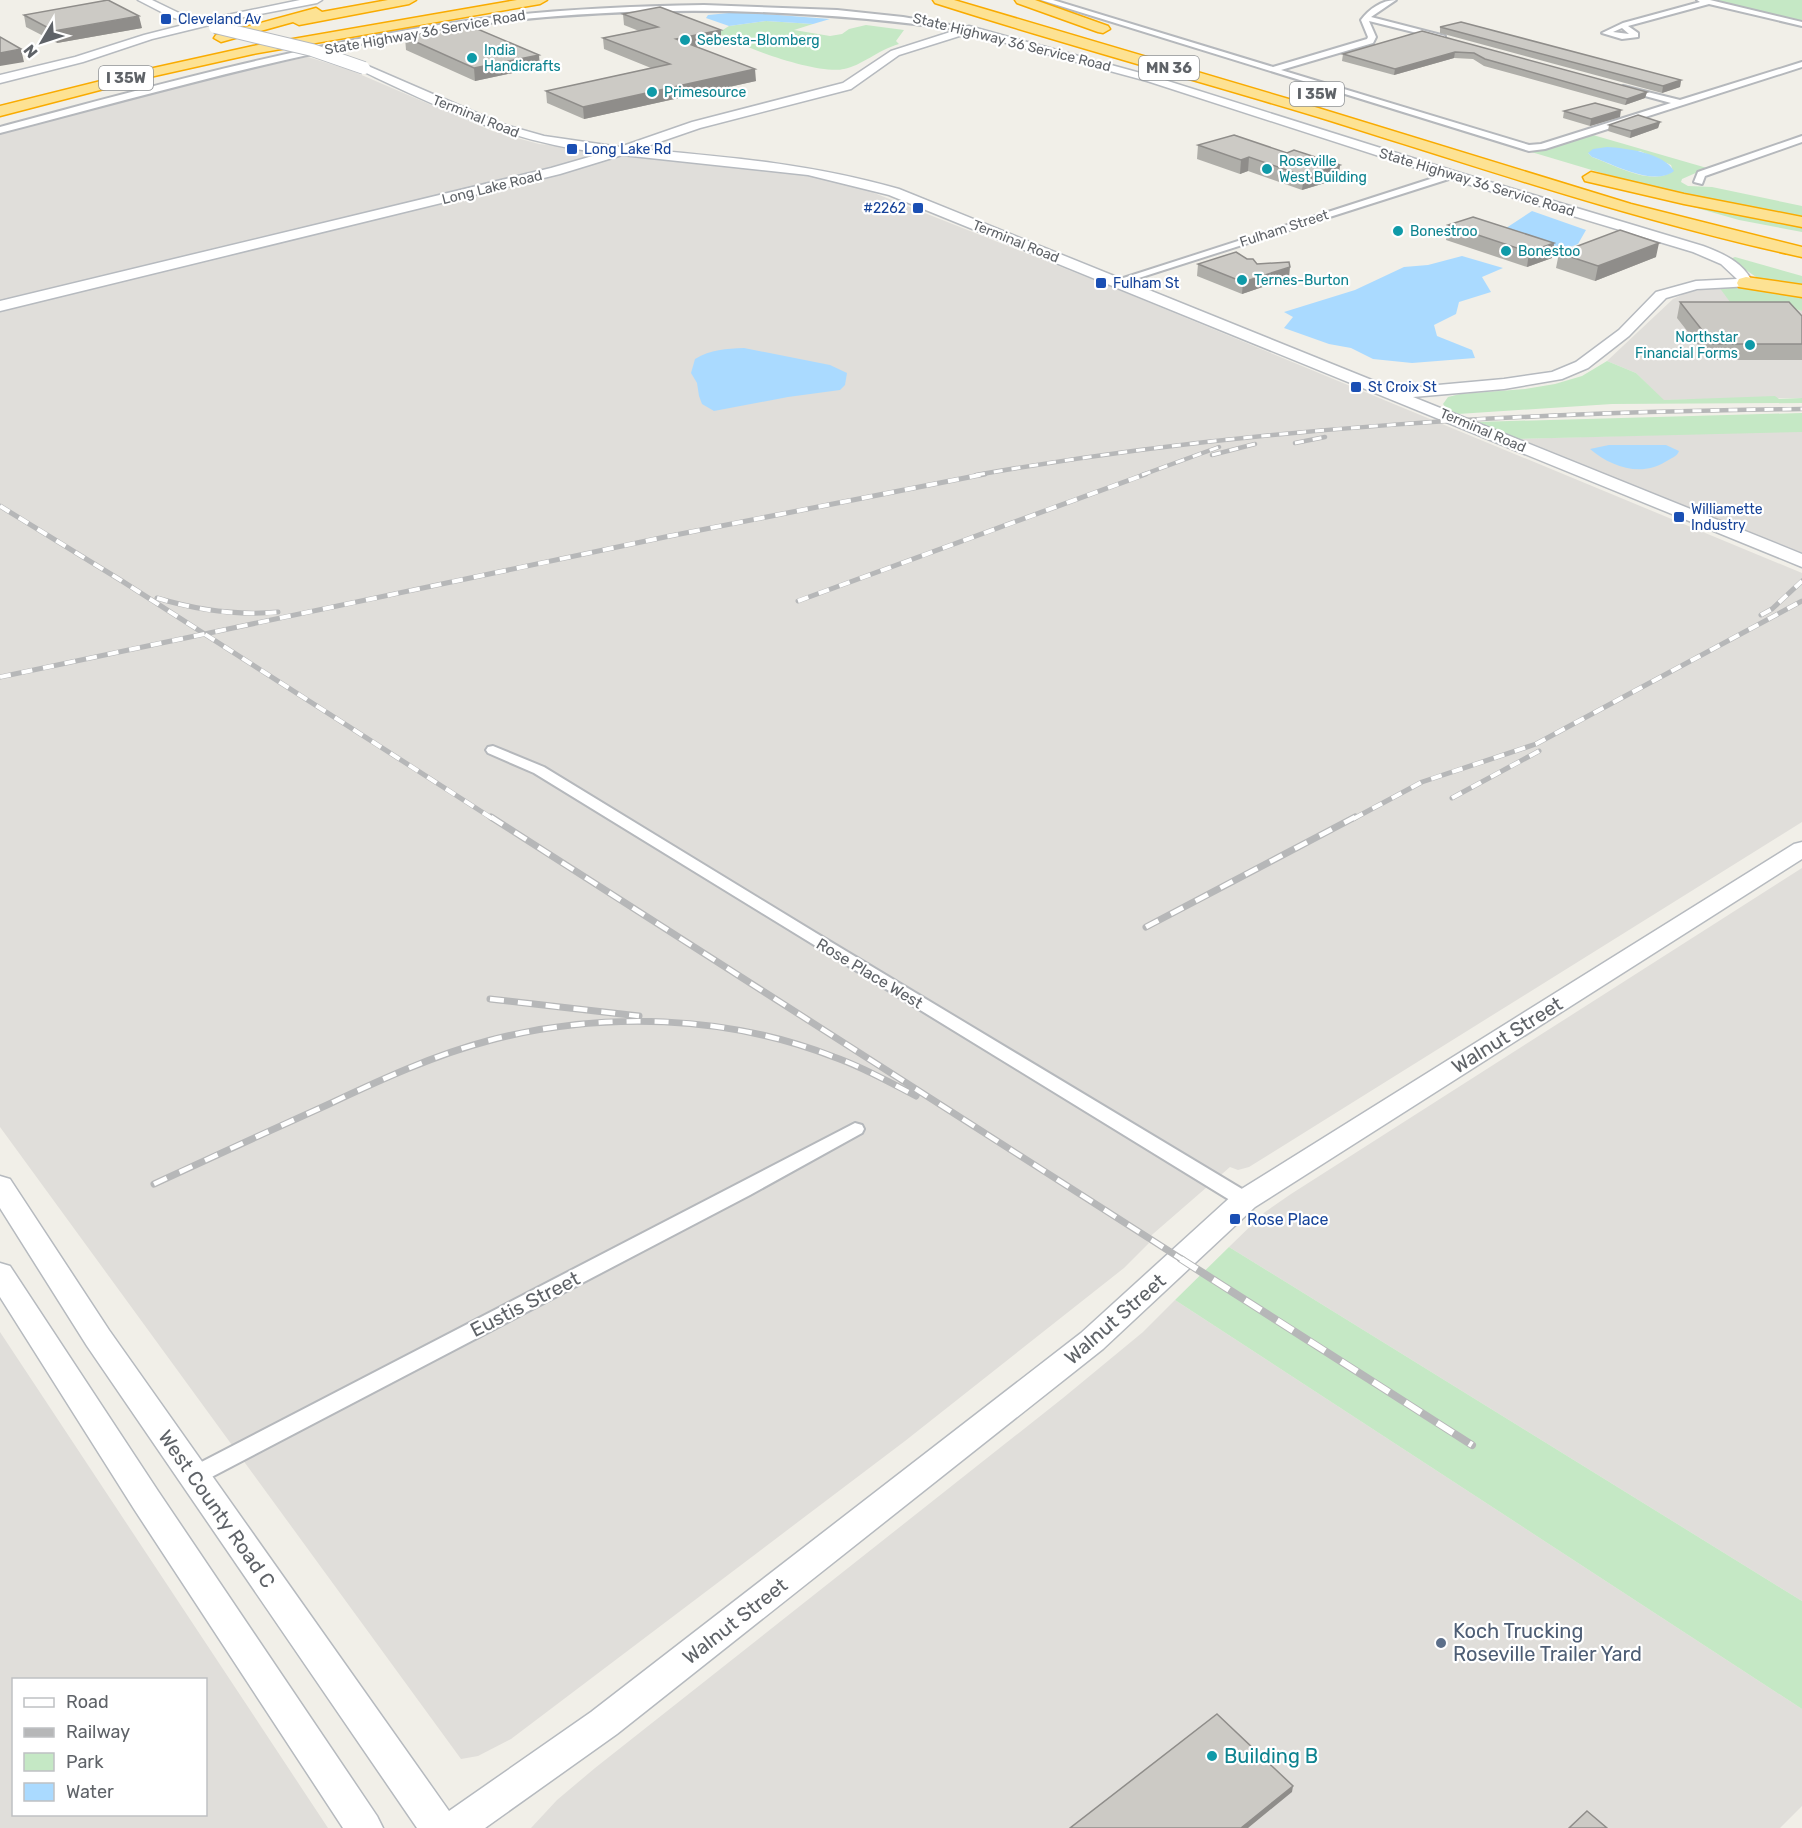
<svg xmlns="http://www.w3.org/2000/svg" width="1802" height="1828" font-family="Rubik,sans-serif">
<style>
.industrial{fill:#e0deda;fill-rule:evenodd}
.green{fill:#c5e8c5;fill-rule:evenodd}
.water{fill:#aadaff}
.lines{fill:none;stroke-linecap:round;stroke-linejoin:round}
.street-casing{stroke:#b5b8bc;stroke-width:4}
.secondary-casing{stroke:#b6babf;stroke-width:3}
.highway-casing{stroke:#f9ab00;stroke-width:3}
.street{fill:#fff;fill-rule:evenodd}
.secondary{fill:#fff;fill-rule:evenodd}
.highway{fill:#fde293;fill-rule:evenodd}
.rail-far3-casing{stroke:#b6b7b8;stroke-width:4.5}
.rail-far2-casing{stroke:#b6b7b8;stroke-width:5}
.rail-far1-casing{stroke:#b6b7b8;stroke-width:7}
.rail-casing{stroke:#b6b7b8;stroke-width:8}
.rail-far3{stroke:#fff;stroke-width:3;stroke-dasharray:9;stroke-linecap:butt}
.rail-far2{stroke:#fff;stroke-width:4;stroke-dasharray:11;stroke-linecap:butt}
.rail-far1{stroke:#fff;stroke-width:4.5;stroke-dasharray:14;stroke-linecap:butt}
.rail{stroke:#fff;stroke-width:6;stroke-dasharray:19;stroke-linecap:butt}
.secondary-bridge-casing{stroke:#b6babf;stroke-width:14;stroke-linecap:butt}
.secondary-bridge{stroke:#fff;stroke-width:12}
.wall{fill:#afaea9}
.shaded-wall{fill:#8f8d8a}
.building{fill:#cccac5;stroke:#8f8d8a;stroke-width:1.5}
.transit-dot{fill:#1a4fb4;stroke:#fff;stroke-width:2}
.culture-dot{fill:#0f9aa8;stroke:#fff;stroke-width:2}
.service-dot{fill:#5c6f8a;stroke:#fff;stroke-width:2}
.labels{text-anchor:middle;stroke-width:4.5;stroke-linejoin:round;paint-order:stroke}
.far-transit-label{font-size:14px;fill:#164399;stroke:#fff;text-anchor:start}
.far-street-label{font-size:14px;fill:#5f6368;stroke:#fff}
.far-culture-label{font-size:14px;fill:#0d838f;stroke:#fff;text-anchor:start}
.shield{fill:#fff;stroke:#8f9295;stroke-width:1.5}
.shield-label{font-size:15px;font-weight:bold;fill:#5f6368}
.street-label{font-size:16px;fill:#5f6368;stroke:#fff}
.transit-label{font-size:16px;fill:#164399;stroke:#fff;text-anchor:start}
.near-street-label{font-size:20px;fill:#5f6368;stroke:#fff}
.near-service-label{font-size:20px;fill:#4e5e75;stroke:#fff;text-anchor:start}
.near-culture-label{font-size:20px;fill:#0d838f;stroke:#fff;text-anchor:start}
</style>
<rect width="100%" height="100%" fill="#f1efe8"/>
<path class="industrial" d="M 308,57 L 350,70 L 492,131 L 539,144 L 782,169 L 844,181 L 1109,286 L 1802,573 L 1802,822 L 1249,1167 L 1238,1170 L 1230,1167 L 1146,1240 L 1149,1243 L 1124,1268 L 905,1441 L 511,1739 L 478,1756 L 461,1759 L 0,1127 L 0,132 L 193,81 Z
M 1719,287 L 1802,311 L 1802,398 L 1663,400 L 1636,373 L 1607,361 L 1673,299 L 1688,292 Z
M 1802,432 L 1802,554 L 1517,439 L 1757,432 Z
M 1802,868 L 1802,1601 L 1229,1247 L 1265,1212 L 1291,1194 Z
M 1175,1300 L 1802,1709 L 1802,1806 L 1780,1828 L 531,1828 L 557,1800 L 595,1768 L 1063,1398 L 1143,1332 Z
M 0,1332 L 328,1828 L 0,1828 ZM 14,1680 L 206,1680 L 206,1814 L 14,1814 Z"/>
<path class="green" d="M 1711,0 L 1802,0 L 1802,22 Z
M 766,21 L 813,24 L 794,30 L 830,36 L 842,34 L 849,29 L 866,25 L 904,30 L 896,41 L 899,44 C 878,50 861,66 844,69 C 818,75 741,47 718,33 L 729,26 Z
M 1593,135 L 1707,168 L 1682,179 L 1681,182 L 1688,186 L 1712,187 L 1802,206 L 1802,220 L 1652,188 L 1528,151 L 1548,149 ZM 1640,151 L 1671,165 L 1673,171 C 1653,187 1614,165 1592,157 L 1588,153 Z
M 1648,194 L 1802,226 L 1802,232 L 1739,220 Z
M 1735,257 L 1802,276 L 1802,288 L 1759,279 L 1730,259 Z
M 1719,287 L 1751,287 L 1802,294 L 1802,311 L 1788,307 L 1730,302 Z
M 1607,361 L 1636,373 L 1664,400 L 1775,396 L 1779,399 L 1802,398 L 1802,403 L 1612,404 L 1458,414 L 1447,409 L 1443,404 L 1448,397 L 1460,394 L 1525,389 L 1555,384 L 1582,376 Z
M 1802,413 L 1802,432 L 1517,439 L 1476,422 Z
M 1229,1247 L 1802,1601 L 1802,1709 L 1175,1300 Z"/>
<path class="water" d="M 739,12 L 830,19 L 813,24 L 766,21 L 729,26 L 706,18 L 708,15 Z
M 1607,147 C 1626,148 1664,153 1674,171 C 1654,187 1613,164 1592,157 L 1588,153 L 1593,149 Z
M 1532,211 L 1586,230 L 1578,244 L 1558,252 L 1500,232 Z
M 1462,256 L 1503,268 L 1482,277 L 1491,292 L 1459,302 L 1456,314 L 1434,325 L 1437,336 L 1472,350 L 1475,358 L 1412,363 L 1373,359 L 1351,348 L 1329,344 L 1284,328 L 1293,317 L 1284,312 L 1355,290 L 1404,267 L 1428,265 Z
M 744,348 L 830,365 L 847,373 L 845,385 L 840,390 L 788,397 L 714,411 L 702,404 L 699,396 L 697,383 L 691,373 L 695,359 C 711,349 726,349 744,348 Z
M 1609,445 L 1666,445 L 1679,451 C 1677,457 1671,458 1665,462 C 1641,477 1611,467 1590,449 Z"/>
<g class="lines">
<g class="street-casing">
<path id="street" d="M 1041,0 L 1053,0 L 1273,67 L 1367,39 L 1368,37 L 1361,20 C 1369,9 1382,0 1396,0 L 1371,17 L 1445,36 L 1445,40 L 1369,21 L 1376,37 L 1373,43 L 1281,70 L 1529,145 L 1541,144 L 1671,103 L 1623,90 L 1623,86 L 1680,100 L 1802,62 L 1802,67 L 1545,149 L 1529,151 Z
M 1697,0 L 1710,0 L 1802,22 L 1802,26 L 1709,4 L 1628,26 L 1638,33 L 1638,37 L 1622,39 L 1602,33 L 1623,23 L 1700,2 ZM 1622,28 L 1629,34 L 1613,32 Z
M 704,5 L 837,10 L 903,17 L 973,29 L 969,31 C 815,9 661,4 506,21 C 334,40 167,90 0,133 L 0,127 C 166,82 334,36 505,16 C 571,9 637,6 704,5 Z
M 1802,136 L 1802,142 L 1705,176 L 1702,184 L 1694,182 L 1698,172 Z
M 1452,172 L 1457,175 L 1455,177 L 1120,284 L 1111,282 Z
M 493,746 L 544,767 L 816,933 L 1252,1195 L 1255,1200 L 1252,1205 L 1245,1207 L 1238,1205 L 534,773 L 488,753 L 486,750 L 488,747 Z
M 855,1123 L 862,1125 L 864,1129 L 862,1133 L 750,1195 L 202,1482 L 194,1485 L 186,1482 L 183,1476 L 186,1470 Z"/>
</g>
<g class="secondary-casing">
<path id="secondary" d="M 138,0 L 152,0 L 179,13 L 203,20 L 300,0 L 322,0 L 317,3 L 234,19 L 152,39 L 83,62 L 0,83 L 0,75 L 75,57 L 144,35 L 191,23 L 171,17 Z
M 969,26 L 1155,77 L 1457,172 L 1703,246 C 1724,254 1743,262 1753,283 L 1751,286 L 1697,289 L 1666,298 L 1629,336 L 1588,368 L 1562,379 L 1504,389 L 1413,397 L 1802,554 L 1802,567 L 889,195 L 808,175 L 622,155 L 560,174 L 0,311 L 0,301 L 551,168 L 603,153 C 508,142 445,110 360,70 L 360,66 L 368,66 L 502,124 L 544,136 L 620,147 L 692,122 L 843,83 L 891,51 ZM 969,33 L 1147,81 L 1447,178 L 1693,252 L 1721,264 L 1737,279 L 1696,281 L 1656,292 L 1619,330 L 1576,362 L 1552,372 L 1504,379 L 1394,389 L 899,189 C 812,164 728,157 639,149 L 700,128 L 851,89 L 899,55 Z
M 1802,842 L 1802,859 L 1255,1207 L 1103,1349 L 617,1734 L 485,1828 L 417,1828 L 87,1346 L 0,1208 L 0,1176 L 10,1179 L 109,1330 L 449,1811 L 591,1712 L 1081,1333 L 1235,1193 L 1794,844 Z
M 0,1263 L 10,1266 L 158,1491 L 377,1816 L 383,1828 L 343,1828 L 134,1509 L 0,1297 Z"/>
</g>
<g class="highway-casing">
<path id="highway" d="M 388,0 L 416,0 L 409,4 L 299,25 L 293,22 L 221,42 L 214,38 L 216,35 L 316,8 L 322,12 Z
M 517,0 L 547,0 L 540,4 L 253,54 L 150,77 L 0,116 L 0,106 L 149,69 L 253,46 Z
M 933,0 L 954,0 L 1292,100 L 1631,204 L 1802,247 L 1802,257 C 1642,222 1487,170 1331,121 C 1200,81 1066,45 935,3 Z
M 1015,0 L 1035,0 L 1108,26 L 1110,29 L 1103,33 L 1098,32 L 1017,3 Z
M 1591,172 L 1684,194 L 1802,217 L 1802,227 L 1684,204 L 1585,181 L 1583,177 Z
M 1746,277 L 1802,285 L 1802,297 L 1739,287 L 1737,283 L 1739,279 Z"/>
</g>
<use href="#street" class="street"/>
<use href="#secondary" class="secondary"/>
<use href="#highway" class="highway"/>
<g class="rail-far3-casing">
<path id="rail-far3" d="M 1295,443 L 1325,437
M 1212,455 L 1255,444
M 976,475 C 1249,427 1526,412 1802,409
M 1142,475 L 1219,447"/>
</g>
<g class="rail-far2-casing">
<path id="rail-far2" d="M 0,506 L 122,581 L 493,819
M 157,598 C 197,610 236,616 278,612
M 798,601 L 1146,474
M 1761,615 L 1772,609 L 1802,581
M 0,677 L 665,537 L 985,474
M 1452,798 L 1539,751
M 1353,819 L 1422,782 L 1536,744 L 1802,601"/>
</g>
<g class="rail-far1-casing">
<path id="rail-far1" d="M 491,817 L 1183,1260
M 1146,927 L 1355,817
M 490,999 L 639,1016
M 154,1184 C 212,1157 269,1131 327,1105 C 380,1080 434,1055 491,1040 C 602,1011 727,1015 834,1057 C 863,1067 889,1082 916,1096"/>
</g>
<g class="rail-casing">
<path id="rail" d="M 1181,1259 L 1472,1445"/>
</g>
<use href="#rail-far3" class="rail-far3"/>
<use href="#rail-far2" class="rail-far2"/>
<use href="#rail-far1" class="rail-far1"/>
<use href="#rail" class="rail"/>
<g class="secondary-bridge-casing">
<path id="secondary-bridge" d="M 215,27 L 312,50 L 364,68"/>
</g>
<use href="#secondary-bridge" class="secondary-bridge"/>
</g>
<path class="wall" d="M 623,14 L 721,41 L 696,46 L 756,81 L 584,119 L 547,103 L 546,91 L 651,68 L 604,49 L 603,38 L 639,31 L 624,25 Z
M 24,15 L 142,28 L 57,43 L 26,27 Z
M 1440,27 L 1681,80 L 1680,87 L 1662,93 L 1440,33 Z
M 1422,31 L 1647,92 L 1645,98 L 1625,105 L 1484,66 L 1473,59 L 1454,58 L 1394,75 L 1342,61 L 1343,54 Z
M 405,37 L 540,67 L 475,81 L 406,50 Z
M 1564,111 L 1620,117 L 1590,126 L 1563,118 Z
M 1660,122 L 1658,128 L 1630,138 L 1608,131 L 1609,125 Z
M 1198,145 L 1287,153 L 1340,165 L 1338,179 L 1302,190 L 1248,171 L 1240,174 L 1197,159 Z
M 1448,225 L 1554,243 L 1552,258 L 1527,267 L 1446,240 Z
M 1559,253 L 1656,257 L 1595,281 L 1556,268 Z
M 1247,259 L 1289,278 L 1242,294 L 1197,276 L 1198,264 Z
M 1680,302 L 1802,316 L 1802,360 L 1710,360 L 1677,318 Z"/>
<path class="shaded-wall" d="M 139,16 L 142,28 L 57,43 L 54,31 Z
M 721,30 L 721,41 L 677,50 L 676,39 Z
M 21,49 L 24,62 L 0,66 L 0,53 Z
M 1455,52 L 1454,58 L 1394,75 L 1395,69 Z
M 539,55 L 540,67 L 475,81 L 474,68 Z
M 755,69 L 756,81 L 584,119 L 583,107 Z
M 1681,80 L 1680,87 L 1662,93 L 1663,86 Z
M 1647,92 L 1645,98 L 1625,105 L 1627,99 Z
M 1621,110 L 1620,117 L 1590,126 L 1591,119 Z
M 1660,122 L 1658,128 L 1630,138 L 1631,131 Z
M 1249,157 L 1248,171 L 1240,174 L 1241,160 Z
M 1340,165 L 1338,179 L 1302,190 L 1304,176 Z
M 1554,243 L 1552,258 L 1527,267 L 1529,252 Z
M 1659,243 L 1656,257 L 1595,281 L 1598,266 Z
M 1290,267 L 1289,278 L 1242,294 L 1243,282 Z
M 1293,1786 L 1292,1792 L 1248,1828 L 1241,1828 Z"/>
<path class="building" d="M 108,0 L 139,16 L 54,31 L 24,15 Z
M 660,7 L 721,30 L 676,39 L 755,69 L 583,107 L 546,91 L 670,64 L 603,38 L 658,27 L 623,14 Z
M 1461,22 L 1681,80 L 1663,86 L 1440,27 Z
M 468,25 L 539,55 L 474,68 L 405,37 Z
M 1422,31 L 1647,92 L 1627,99 L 1485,59 L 1474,53 L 1455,52 L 1395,69 L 1343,54 Z
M 0,37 L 21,49 L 0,53 Z
M 1595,103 L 1621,110 L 1591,119 L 1564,111 Z
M 1638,115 L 1660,122 L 1631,131 L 1609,125 Z
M 1234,135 L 1287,153 L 1294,150 L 1340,165 L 1304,176 L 1249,157 L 1241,160 L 1198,145 Z
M 1473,217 L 1554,243 L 1529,252 L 1448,225 Z
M 1620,230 L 1659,243 L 1598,266 L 1559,253 Z
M 1236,252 L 1247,259 L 1253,259 L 1257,264 L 1289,262 L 1290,267 L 1243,282 L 1198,264 Z
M 1680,302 L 1789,302 L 1802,316 L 1802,344 L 1713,344 Z
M 1217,1714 L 1293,1786 L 1241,1828 L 1070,1828 Z
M 1587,1811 L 1607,1828 L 1569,1828 Z"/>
<g class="transit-dot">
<rect x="160" y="13" width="12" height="12" rx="3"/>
<rect x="566" y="143" width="12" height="12" rx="3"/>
<rect x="912" y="202" width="12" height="12" rx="3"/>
<rect x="1095" y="277" width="12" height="12" rx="3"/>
<rect x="1350" y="381" width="12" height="12" rx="3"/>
<rect x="1673" y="511" width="12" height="12" rx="3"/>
<rect x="1229" y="1213" width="12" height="12" rx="3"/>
</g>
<g class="culture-dot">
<circle cx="685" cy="40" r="6"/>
<circle cx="472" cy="58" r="6"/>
<circle cx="652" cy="92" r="6"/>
<circle cx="1267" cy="169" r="6"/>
<circle cx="1398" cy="231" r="6"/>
<circle cx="1506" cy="251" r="6"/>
<circle cx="1242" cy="280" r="6"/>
<circle cx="1750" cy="345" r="6"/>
<circle cx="1212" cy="1756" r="6"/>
</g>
<circle class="service-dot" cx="1441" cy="1643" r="6"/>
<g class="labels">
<g class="far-transit-label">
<text x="178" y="24">Cleveland Av</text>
<text x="584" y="154">Long Lake Rd</text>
<text x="906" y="213" text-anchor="end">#2262</text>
<text x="1113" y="288">Fulham St</text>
<text x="1368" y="392">St Croix St</text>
<text x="1691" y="514">Williamette<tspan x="1691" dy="16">Industry</tspan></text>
</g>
<g class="far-street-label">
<text transform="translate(425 32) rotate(-10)" y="5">State Highway 36 Service Road</text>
<text transform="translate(1012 42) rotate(14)" y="5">State Highway 36 Service Road</text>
<text transform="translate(476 116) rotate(22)" y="5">Terminal Road</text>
<text transform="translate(1477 182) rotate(17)" y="5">State Highway 36 Service Road</text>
<text transform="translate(492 187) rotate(-14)" y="5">Long Lake Road</text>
<text transform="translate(1284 228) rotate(-18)" y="5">Fulham Street</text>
<text transform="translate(1016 241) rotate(22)" y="5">Terminal Road</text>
<text transform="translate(1483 430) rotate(23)" y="5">Terminal Road</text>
</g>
<g class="far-culture-label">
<text x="697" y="45">Sebesta-Blomberg</text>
<text x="484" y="55">India<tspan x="484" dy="16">Handicrafts</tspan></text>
<text x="664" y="97">Primesource</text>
<text x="1279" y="166">Roseville<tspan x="1279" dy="16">West Building</tspan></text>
<text x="1410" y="236">Bonestroo</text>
<text x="1518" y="256">Bonestoo</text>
<text x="1254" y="285">Ternes-Burton</text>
<text x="1738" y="342" text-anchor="end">Northstar<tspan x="1738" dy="16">Financial Forms</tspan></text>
</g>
<g class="shield">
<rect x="1139" y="56" width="60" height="24" rx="4.5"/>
<rect x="99" y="66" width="54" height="24" rx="4.5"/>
<rect x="1290" y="82" width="54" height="24" rx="4.5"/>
</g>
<g class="shield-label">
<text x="1169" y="73">MN 36</text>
<text x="126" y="83">I 35W</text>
<text x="1317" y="99">I 35W</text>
</g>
<g class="street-label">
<text transform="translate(870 973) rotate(31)" y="6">Rose Place West</text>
</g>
<g class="transit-label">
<text x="1247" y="1225">Rose Place</text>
</g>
<g class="near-street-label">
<text transform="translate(1507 1035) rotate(-32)" y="7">Walnut Street</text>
<text transform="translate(525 1304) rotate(-27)" y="7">Eustis Street</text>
<text transform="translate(1115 1319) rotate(-41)" y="7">Walnut Street</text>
<text transform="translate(217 1509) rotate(55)" y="7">West County Road C</text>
<text transform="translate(735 1621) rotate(-38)" y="7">Walnut Street</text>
</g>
<g class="near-service-label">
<text x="1453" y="1638">Koch Trucking<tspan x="1453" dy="23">Roseville Trailer Yard</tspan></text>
</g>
<g class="near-culture-label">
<text x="1224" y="1763">Building B</text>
</g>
</g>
<rect x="12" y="1678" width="195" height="138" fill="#ffffff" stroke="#bfc1c3" stroke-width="1.5"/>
<rect x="24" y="1698" width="30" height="9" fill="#ffffff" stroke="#bfc1c3" stroke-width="1.5"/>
<text x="66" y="1708" font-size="18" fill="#5f6368">Road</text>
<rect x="24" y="1728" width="30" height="9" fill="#b6b7b8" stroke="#bfc1c3" stroke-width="1.5"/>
<text x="66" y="1738" font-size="18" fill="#5f6368">Railway</text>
<rect x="24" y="1753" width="30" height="18" fill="#c5e8c5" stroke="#bfc1c3" stroke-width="1.5"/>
<text x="66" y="1768" font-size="18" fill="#5f6368">Park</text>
<rect x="24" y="1783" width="30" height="18" fill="#aadaff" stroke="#bfc1c3" stroke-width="1.5"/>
<text x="66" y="1798" font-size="18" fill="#5f6368">Water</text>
<g transform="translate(42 42) rotate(231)" stroke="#ffffff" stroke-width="4.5" paint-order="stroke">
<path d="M0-4.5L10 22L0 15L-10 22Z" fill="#5f6368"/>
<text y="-9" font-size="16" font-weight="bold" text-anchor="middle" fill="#5f6368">N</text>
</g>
</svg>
